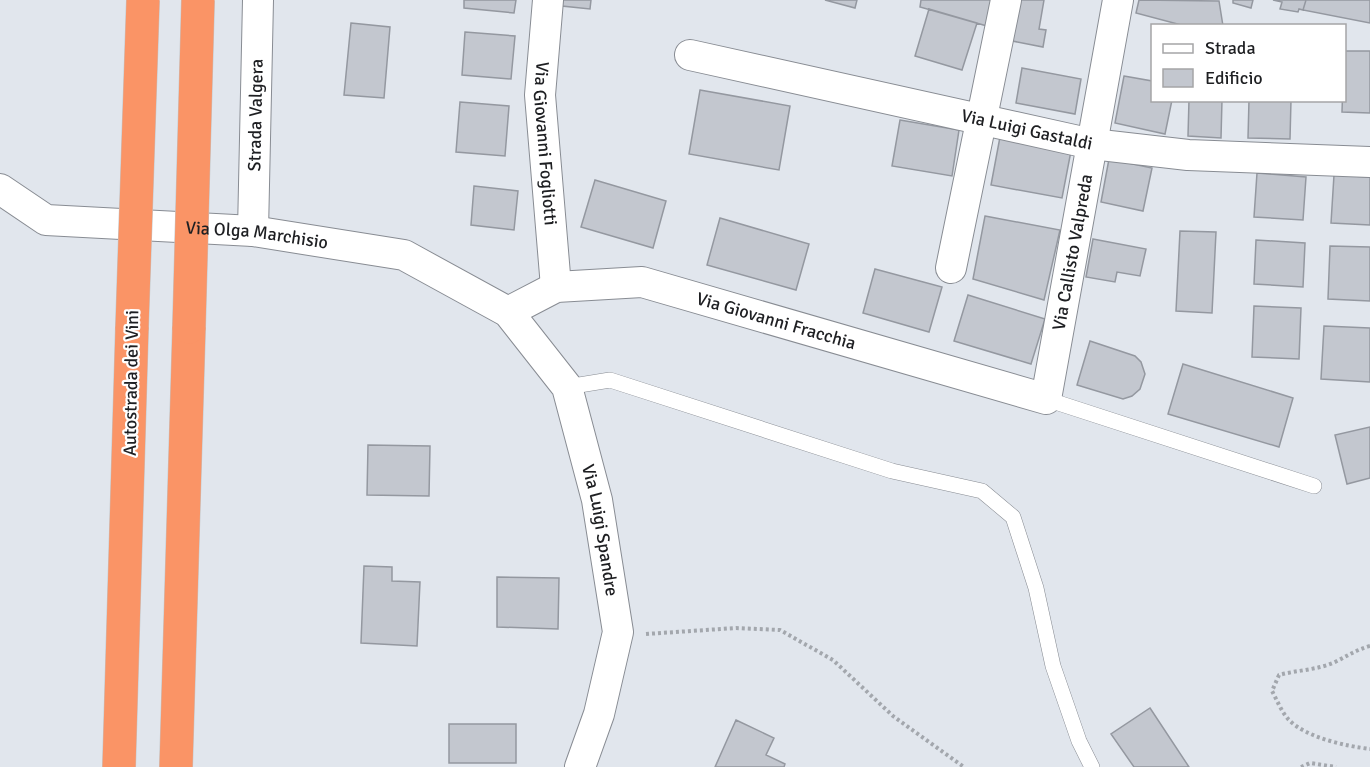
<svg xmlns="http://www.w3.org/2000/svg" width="1370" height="767" font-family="Signika,sans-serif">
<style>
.building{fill:#c3c7cf;stroke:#9498a0;stroke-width:1.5}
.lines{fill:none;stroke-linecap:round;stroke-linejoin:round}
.service-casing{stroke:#888c93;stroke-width:16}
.minor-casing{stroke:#888c93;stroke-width:32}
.motorway-casing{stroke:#c4c5c6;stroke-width:34}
.path{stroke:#a3a7ad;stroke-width:4;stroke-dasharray:3 3;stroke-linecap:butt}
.service{stroke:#fff;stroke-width:15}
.minor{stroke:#fff;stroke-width:30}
.motorway{stroke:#fa9466;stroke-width:33}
.motorway-bridge-casing{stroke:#c4c5c6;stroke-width:34;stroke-linecap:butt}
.motorway-bridge{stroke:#fa9466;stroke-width:33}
.labels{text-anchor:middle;stroke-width:4.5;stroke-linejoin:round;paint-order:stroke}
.street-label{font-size:18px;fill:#1e1f22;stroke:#fff}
</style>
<rect width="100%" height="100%" fill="#e1e6ed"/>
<path class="building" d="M 464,0 L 516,0 L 514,13 L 464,8 Z
M 563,0 L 591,0 L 590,9 L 562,6 Z
M 825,0 L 857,0 L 855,8 Z
M 921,0 L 994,0 L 987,26 L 920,7 Z
M 1014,0 L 1044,0 L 1039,29 L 1046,30 L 1043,47 L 1007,40 Z
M 1139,0 L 1219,1 L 1223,26 L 1185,26 L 1136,13 Z
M 1233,0 L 1253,0 L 1251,8 L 1233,3 Z
M 1273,0 L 1306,0 L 1303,10 L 1299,9 L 1298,12 L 1280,9 L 1282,2 Z
M 1306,0 L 1370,0 L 1370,23 L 1303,10 Z
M 929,9 L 977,23 L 962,70 L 915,56 Z
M 351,23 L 390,27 L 384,98 L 344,95 Z
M 465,32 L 515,36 L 511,79 L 462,75 Z
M 1344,51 L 1370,51 L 1370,113 L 1342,112 Z
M 1022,68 L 1081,79 L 1075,114 L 1016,103 Z
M 1124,76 L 1152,81 L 1152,100 L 1172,100 L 1165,134 L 1115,123 Z
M 700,90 L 790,106 L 779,170 L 689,154 Z
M 1189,100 L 1222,100 L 1221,138 L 1188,136 Z
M 1249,100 L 1291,100 L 1290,139 L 1248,138 Z
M 460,102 L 509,106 L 505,156 L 456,152 Z
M 900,120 L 959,130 L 952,176 L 892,166 Z
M 1000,137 L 1071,151 L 1062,198 L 991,185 Z
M 1109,159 L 1152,168 L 1143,211 L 1101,202 Z
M 1257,173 L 1306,177 L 1303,220 L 1254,217 Z
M 1334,175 L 1370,177 L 1370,225 L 1331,223 Z
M 595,180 L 666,201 L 653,248 L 581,227 Z
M 474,186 L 518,191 L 514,230 L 471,225 Z
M 985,216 L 1060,230 L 1044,300 L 973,279 Z
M 720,218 L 809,244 L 796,290 L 707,265 Z
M 1180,231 L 1216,232 L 1212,313 L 1176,311 Z
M 1093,239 L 1146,249 L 1140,276 L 1117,272 L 1115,282 L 1086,277 Z
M 1256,240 L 1305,243 L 1303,287 L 1254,284 Z
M 1330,246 L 1370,247 L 1370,301 L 1328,299 Z
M 875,269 L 942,287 L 929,332 L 863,313 Z
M 968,295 L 1045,319 L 1031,364 L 954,341 Z
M 1254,306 L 1301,308 L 1299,359 L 1252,357 Z
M 1324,326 L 1370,328 L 1370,382 L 1321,379 Z
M 1090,341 L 1135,356 L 1141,362 L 1145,374 L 1140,389 L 1132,396 L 1123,399 L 1077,385 Z
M 1183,364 L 1293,398 L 1279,447 L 1168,414 Z
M 1370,427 L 1370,478 L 1347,484 L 1335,435 Z
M 368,445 L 430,446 L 429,496 L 367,495 Z
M 364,566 L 392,567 L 392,581 L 420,582 L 417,646 L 361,643 Z
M 497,577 L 559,578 L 558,629 L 497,627 Z
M 1150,708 L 1189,767 L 1134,767 L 1111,734 Z
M 736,720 L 774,738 L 766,755 L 785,764 L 784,767 L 715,767 Z
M 449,724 L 516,724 L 516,763 L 449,763 Z"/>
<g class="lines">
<g class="service-casing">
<path id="service" d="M 567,387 L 610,380 L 892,471 L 982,491 L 1013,517 L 1036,588 L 1053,666 L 1079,741 L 1092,767
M 1046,399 L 1314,486"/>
</g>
<g class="minor-casing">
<g id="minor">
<path id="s1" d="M 548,0 L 540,95 L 556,287"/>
<path id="s2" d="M 690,55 L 1092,144 L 1188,155 L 1370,162"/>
<path id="s3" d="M 0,189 L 46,220 L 253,231 L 404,255 L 508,312 L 567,387 L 597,500 L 618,632 L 599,714 L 580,767"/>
<path id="s4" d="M 253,231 L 258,0"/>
<path d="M 951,268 L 1006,0"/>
<path id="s5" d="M 508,312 L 556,287 L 642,282 L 1046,399 L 1118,0"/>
</g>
</g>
<g class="motorway-casing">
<path id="motorway" d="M 119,767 L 132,327
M 176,767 L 189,327"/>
</g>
<path class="path" d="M 646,634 L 736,628 L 780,630 L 833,660 L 893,716 L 964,767
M 1370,646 C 1356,650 1347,656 1335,662 C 1318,670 1297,670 1279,675 L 1272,691 C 1277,700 1282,713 1289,720 C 1307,738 1346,746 1370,749
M 1301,767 L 1310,763 L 1336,767"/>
<use href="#service" class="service"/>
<use href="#minor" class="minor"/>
<use href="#motorway" class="motorway"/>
<g class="motorway-bridge-casing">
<path id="motorway-bridge" d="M 132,327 L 143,0
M 189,327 L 198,0"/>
</g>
<use href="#motorway-bridge" class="motorway-bridge"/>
</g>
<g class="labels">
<g class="street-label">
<text dy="6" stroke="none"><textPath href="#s4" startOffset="116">Strada Valgera</textPath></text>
<text dy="6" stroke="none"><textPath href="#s2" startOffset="345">Via Luigi Gastaldi</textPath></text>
<text dy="6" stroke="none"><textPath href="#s1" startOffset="144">Via Giovanni Fogliotti</textPath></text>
<text dy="6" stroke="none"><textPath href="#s3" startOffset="267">Via Olga Marchisio</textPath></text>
<text dy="6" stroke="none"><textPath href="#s5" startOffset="710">Via Callisto Valpreda</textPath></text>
<text dy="6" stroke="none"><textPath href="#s5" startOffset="280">Via Giovanni Fracchia</textPath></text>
<text transform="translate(131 383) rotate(-89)" y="6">Autostrada dei Vini</text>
<text dy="6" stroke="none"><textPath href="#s3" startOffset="777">Via Luigi Spandre</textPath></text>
</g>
</g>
<rect x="1151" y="24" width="195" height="78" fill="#ffffff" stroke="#a5a5a7" stroke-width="1.5"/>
<rect x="1163" y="44" width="30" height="9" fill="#ffffff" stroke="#a5a5a7" stroke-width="1.5"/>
<text x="1205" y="54" font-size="18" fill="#1e1f22">Strada</text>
<rect x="1163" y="69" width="30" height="18" fill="#c3c7cf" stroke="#a5a5a7" stroke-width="1.5"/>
<text x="1205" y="84" font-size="18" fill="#1e1f22">Edificio</text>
</svg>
